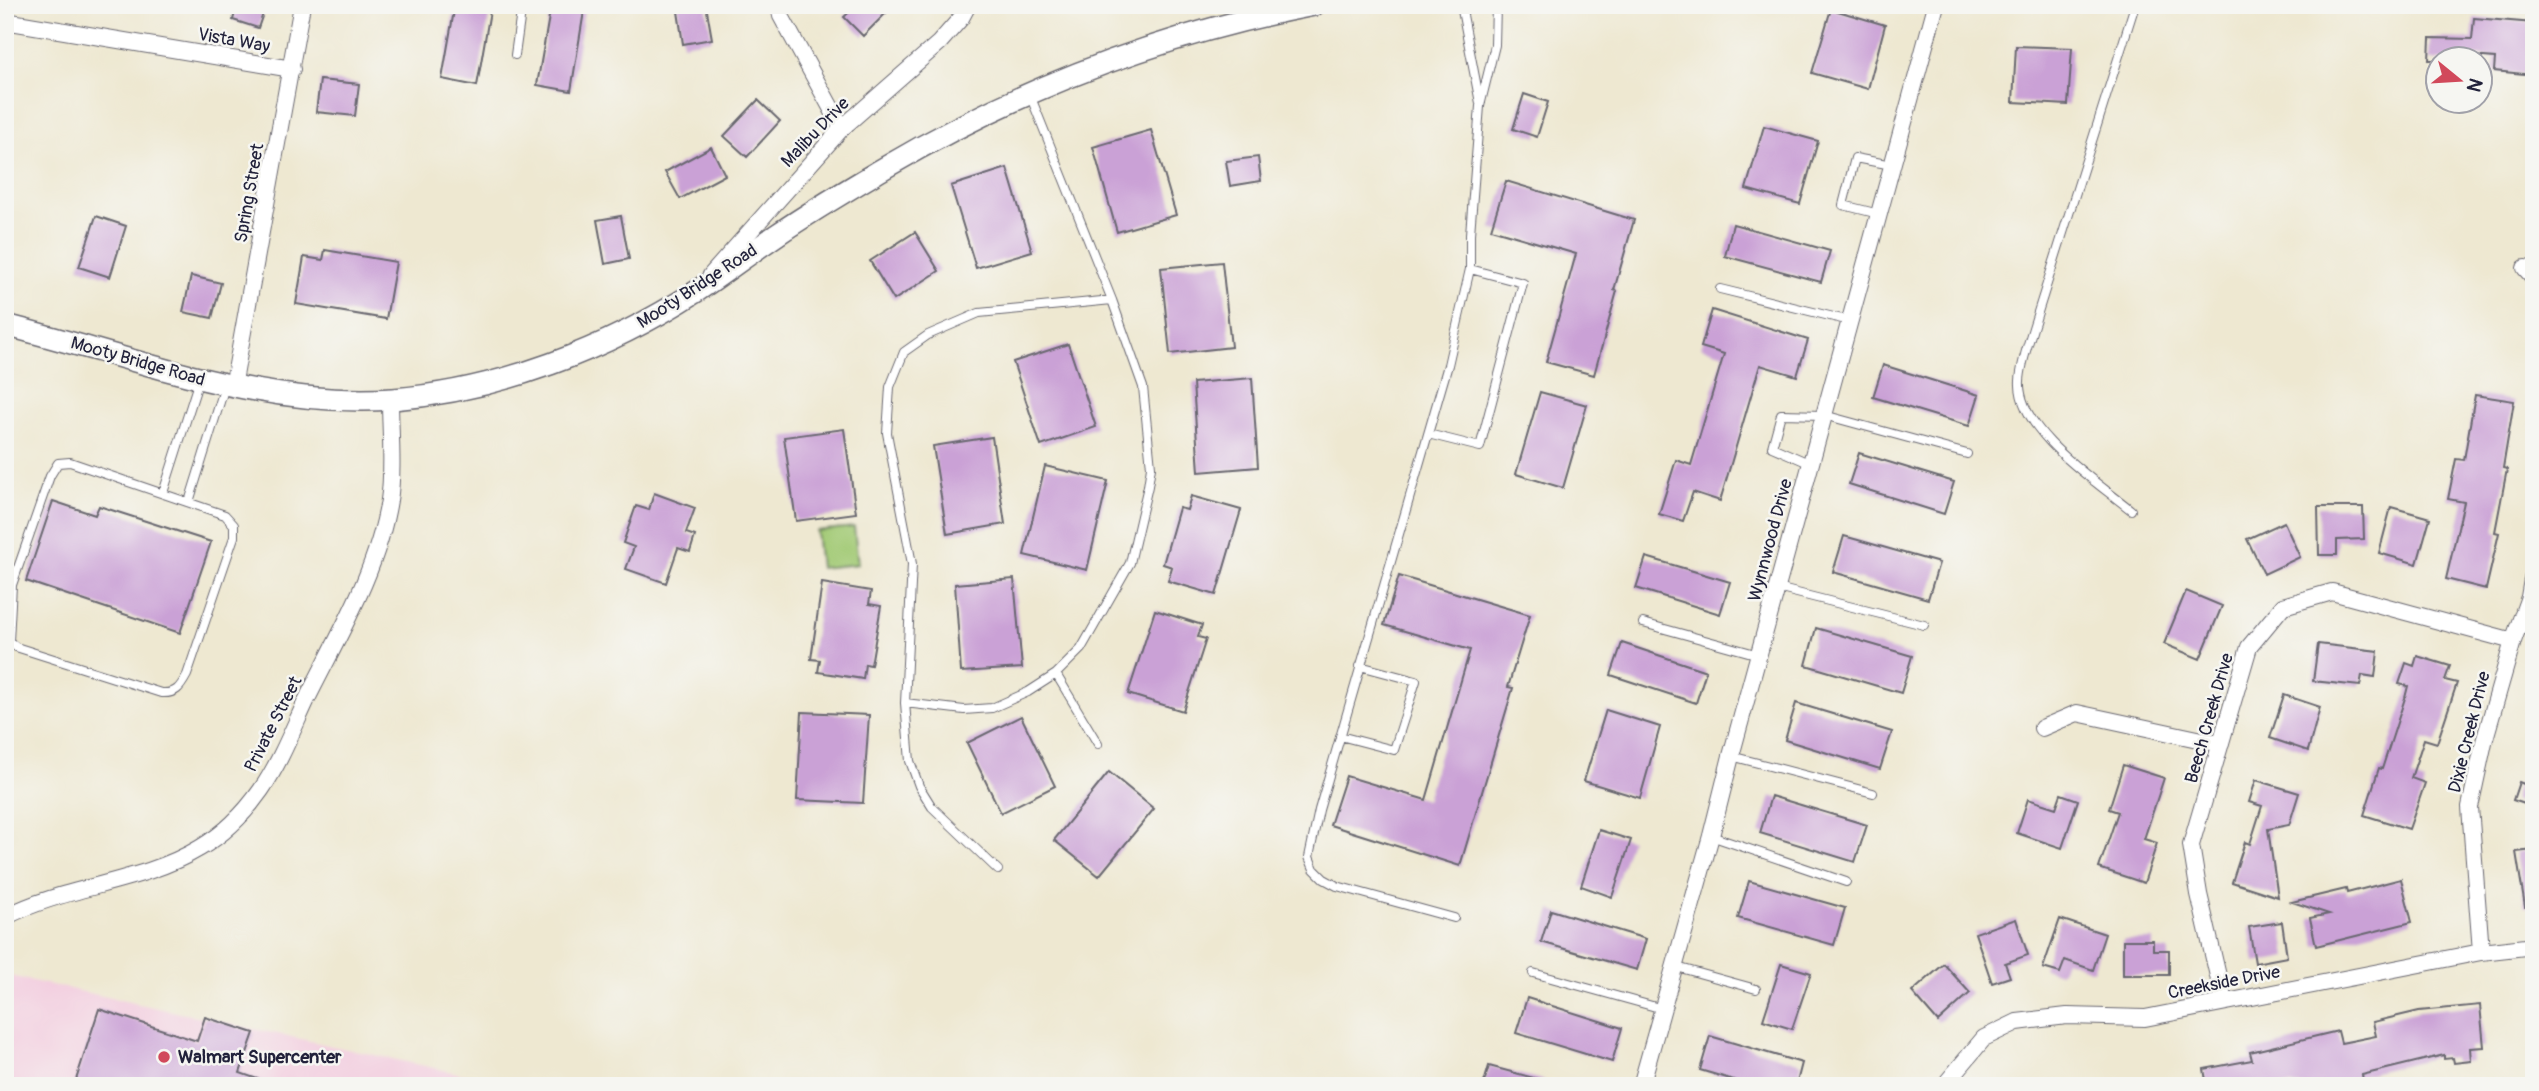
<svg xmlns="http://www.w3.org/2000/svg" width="2539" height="1091" font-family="Pangolin,sans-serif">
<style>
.built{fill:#f3cfe0}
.green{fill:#a3ca76;stroke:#627658;stroke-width:2}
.building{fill:#caa1d6}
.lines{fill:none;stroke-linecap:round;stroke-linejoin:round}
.service-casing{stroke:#696770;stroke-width:10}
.minor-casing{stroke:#696770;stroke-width:18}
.secondary-casing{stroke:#696770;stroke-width:24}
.service{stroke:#fff;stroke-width:8}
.minor{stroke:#fff;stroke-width:16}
.secondary{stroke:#fff;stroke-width:21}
.poi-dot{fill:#d1495b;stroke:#f6f6f2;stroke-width:2.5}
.labels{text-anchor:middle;stroke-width:5;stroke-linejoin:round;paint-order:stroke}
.street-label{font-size:18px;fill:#22223b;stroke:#f6f6f2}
.poi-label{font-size:18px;font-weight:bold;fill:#22223b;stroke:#f6f6f2;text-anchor:start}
</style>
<rect width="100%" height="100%" fill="#f6f6f2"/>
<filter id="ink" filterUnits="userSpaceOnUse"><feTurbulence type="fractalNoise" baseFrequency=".0143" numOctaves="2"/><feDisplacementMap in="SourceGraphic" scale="14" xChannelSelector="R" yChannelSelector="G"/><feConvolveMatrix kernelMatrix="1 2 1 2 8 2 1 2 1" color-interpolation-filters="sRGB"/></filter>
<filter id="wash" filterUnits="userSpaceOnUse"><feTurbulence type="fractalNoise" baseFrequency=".00686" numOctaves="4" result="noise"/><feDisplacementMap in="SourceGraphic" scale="28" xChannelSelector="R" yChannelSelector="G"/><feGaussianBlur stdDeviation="1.57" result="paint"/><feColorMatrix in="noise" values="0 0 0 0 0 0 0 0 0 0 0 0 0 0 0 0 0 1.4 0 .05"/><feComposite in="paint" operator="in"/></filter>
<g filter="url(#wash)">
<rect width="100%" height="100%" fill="#eee8d1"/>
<path class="built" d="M 5,975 L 517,1086 L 5,1086 Z"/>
<path class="green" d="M 854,527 L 858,564 L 820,568 L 816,531 Z"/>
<g id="blocks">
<path class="building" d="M 237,5 L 266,5 L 258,28 L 233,20 Z
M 455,5 L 491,5 L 477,86 L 442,79 Z
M 551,5 L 585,5 L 571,91 L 537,85 Z
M 677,5 L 706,5 L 712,39 L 683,44 Z
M 857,5 L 894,5 L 863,36 L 844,17 Z
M 1831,9 L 1885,25 L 1868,89 L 1812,73 Z
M 2474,18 L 2534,23 L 2534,75 L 2494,71 L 2495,58 L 2460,55 L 2460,60 L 2429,60 L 2430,38 L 2472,39 Z
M 2016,46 L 2072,48 L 2068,105 L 2013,102 Z
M 320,80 L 359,84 L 355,116 L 316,112 Z
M 1524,94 L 1548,102 L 1537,137 L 1513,129 Z
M 758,100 L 780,121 L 747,157 L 724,136 Z
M 1764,126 L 1818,141 L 1800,204 L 1746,189 Z
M 1151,130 L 1176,215 L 1117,232 L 1093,147 Z
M 711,147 L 725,175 L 680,199 L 665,172 Z
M 1258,157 L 1261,181 L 1230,186 L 1226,161 Z
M 1007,168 L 1032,251 L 976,268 L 951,186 Z
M 1506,181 L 1634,220 L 1614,290 L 1617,291 L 1594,375 L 1546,362 L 1576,254 L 1491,229 Z
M 96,216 L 126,226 L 110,277 L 79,267 Z
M 621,216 L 629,259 L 605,264 L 597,220 Z
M 1733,224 L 1830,251 L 1821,282 L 1725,256 Z
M 915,232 L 939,271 L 894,300 L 870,261 Z
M 325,250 L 396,262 L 386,319 L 296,304 L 304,257 L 323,260 Z
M 1222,262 L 1231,347 L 1170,354 L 1161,268 Z
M 191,276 L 221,283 L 212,318 L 183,312 Z
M 1712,310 L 1808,340 L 1797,376 L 1760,365 L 1720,501 L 1693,492 L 1683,521 L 1659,514 L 1676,460 L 1691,465 L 1724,354 L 1701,347 Z
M 1068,344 L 1096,427 L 1041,446 L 1013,362 Z
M 1883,365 L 1979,395 L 1969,426 L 1873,397 Z
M 1252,378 L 1258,467 L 1199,472 L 1193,383 Z
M 1540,392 L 1587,405 L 1563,488 L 1516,474 Z
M 2475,395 L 2514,401 L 2503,468 L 2507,469 L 2495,532 L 2499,533 L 2486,589 L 2446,579 L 2464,502 L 2448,499 L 2456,459 L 2464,460 Z
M 844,429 L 856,513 L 796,521 L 784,437 Z
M 992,437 L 1005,524 L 947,534 L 933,446 Z
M 1859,453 L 1954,482 L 1944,514 L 1849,484 Z
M 1045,466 L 1108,481 L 1087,570 L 1024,555 Z
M 654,493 L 695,508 L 686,533 L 695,536 L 690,552 L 678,548 L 666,583 L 626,569 L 634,547 L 623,543 L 636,506 L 649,510 Z
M 1191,496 L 1241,510 L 1216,595 L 1168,581 L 1172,567 L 1163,564 L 1179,508 L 1187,510 Z
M 53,501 L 95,515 L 99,506 L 211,542 L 180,633 L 26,581 Z
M 2318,507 L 2363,507 L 2364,539 L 2337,540 L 2337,555 L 2319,555 Z
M 2391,507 L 2430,518 L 2417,564 L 2379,553 Z
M 2284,522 L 2300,557 L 2264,574 L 2247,539 Z
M 1844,536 L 1939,563 L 1928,599 L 1833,572 Z
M 1646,557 L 1730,582 L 1720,614 L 1636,588 Z
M 1399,576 L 1530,615 L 1508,687 L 1513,688 L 1460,866 L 1330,825 L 1346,776 L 1426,800 L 1470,650 L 1384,625 Z
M 1014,579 L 1022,668 L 961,672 L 955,584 Z
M 822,583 L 871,591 L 869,604 L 881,606 L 871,665 L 865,664 L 863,679 L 818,672 L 820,660 L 811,659 Z
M 2186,591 L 2222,606 L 2200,659 L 2164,644 Z
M 1155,610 L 1202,625 L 1198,637 L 1206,639 L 1183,711 L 1128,694 Z
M 1816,628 L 1912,656 L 1901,693 L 1806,665 Z
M 1622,643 L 1706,671 L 1696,703 L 1611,675 Z
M 2318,644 L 2378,651 L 2375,677 L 2362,675 L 2360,686 L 2313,681 Z
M 2417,656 L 2450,666 L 2445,680 L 2457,683 L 2437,743 L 2424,739 L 2411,778 L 2425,783 L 2409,829 L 2364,815 L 2379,768 L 2382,769 L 2405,698 L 2408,686 L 2399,684 L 2406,663 L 2414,666 Z
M 2284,695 L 2320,707 L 2308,751 L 2270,738 Z
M 1796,703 L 1892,732 L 1880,769 L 1785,740 Z
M 1606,710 L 1660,727 L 1640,798 L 1584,781 Z
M 802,712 L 869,715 L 863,803 L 797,800 Z
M 1021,716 L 1055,786 L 1001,813 L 967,743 Z
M 2123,765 L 2164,778 L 2144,839 L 2157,843 L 2144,883 L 2099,868 L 2118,812 L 2109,809 Z
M 1109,772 L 1154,809 L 1099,876 L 1054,840 Z
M 2256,780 L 2299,793 L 2289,825 L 2268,829 L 2278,897 L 2232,882 L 2245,842 L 2250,844 L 2262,806 L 2249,802 Z
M 2519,782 L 2534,788 L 2534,807 L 2513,800 Z
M 2061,794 L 2078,800 L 2062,848 L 2017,833 L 2028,799 L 2056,808 Z
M 1771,796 L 1867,825 L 1855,862 L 1760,833 Z
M 1599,830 L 1631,840 L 1612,897 L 1581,886 Z
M 2534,850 L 2534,907 L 2525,907 L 2516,852 Z
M 2401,879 L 2412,922 L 2316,946 L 2310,918 L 2329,914 L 2292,902 L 2346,889 L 2347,893 Z
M 1749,881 L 1845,908 L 1834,945 L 1738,918 Z
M 1551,910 L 1646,939 L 1637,970 L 1541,942 Z
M 2016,919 L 2028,955 L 2005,963 L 2010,977 L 1992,983 L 1975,933 Z
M 2060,919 L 2105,934 L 2093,970 L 2065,960 L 2060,973 L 2043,968 Z
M 2282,922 L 2287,957 L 2255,963 L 2249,927 Z
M 2123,940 L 2153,940 L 2153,950 L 2169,950 L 2169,975 L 2123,975 Z
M 1781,964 L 1811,973 L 1792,1029 L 1763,1020 Z
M 1944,964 L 1970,993 L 1938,1022 L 1912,992 Z
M 1527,998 L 1622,1028 L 1612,1062 L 1516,1033 Z
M 2480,1005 L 2484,1047 L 2470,1048 L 2471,1061 L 2454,1063 L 2453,1058 L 2444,1059 L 2444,1055 L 2362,1075 L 2363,1079 L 2332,1086 L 2207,1086 L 2204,1069 L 2252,1060 L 2250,1052 L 2338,1031 L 2341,1043 L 2376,1036 L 2373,1022 L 2419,1011 Z
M 99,1009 L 197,1041 L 205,1017 L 254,1033 L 240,1073 L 269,1083 L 269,1086 L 74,1086 Z
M 1710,1036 L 1802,1063 L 1796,1086 L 1754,1086 L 1700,1070 Z
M 1489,1066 L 1545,1081 L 1544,1086 L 1483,1086 Z"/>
</g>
</g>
<g filter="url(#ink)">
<use href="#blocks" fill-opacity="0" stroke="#696770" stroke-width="2"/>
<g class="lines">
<g class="service-casing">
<path id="service" d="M 1461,5 L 1480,103
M 515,55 L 522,5
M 1879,214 L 1843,205 L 1855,158 L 1892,165
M 1720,289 L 1850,321
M 1428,434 L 1480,447 L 1523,283 L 1470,269
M 70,462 L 225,515 L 234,525 L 234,537 L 187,675 C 180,688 176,694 161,693 L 16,647 L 9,641 L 12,585 L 50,476 L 58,463 Z
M 1811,464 L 1772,447 L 1781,414 L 1824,415 L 1967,454
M 163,493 L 199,380
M 189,502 L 225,386
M 2131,510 C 2097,482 2017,431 2020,381 C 2021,363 2028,345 2033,328 L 2135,5
M 1777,588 L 1924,625
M 1643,623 L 1759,655
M 1056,674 L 1098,744
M 905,703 L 964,710 L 992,708 L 1028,692 L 1056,674 L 1081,649 L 1130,563 L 1148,486 L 1151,467 L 1143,387 L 1112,300 L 1030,95
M 1340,736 L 1394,750 L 1416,681 L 1360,666
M 1731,756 L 1873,793
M 1711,836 L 1846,882
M 998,870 L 932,807 L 919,786 L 910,761 L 905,703 L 912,564 L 887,433 L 890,387 L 904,352 L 928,335 L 979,313 L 1112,300
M 1454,918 L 1337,886 L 1324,879 L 1314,869 L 1309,857 L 1319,810 L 1448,365 L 1470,269 L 1470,234 L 1480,106 L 1495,45 L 1496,5
M 1673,966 L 1756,989
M 1533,973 L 1663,1009"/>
</g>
<g class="minor-casing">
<path id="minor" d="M 779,5 L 781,16 L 842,128
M 5,21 L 292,69
M 2525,268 L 2534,278
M 711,275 L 842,128 L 939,43 L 961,18 L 968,5
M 233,387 L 302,5
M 2042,728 L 2077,713 L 2221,744
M 5,917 C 67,885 140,884 200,848 C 224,834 245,813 261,790 C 281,761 294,726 309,695 C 340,633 378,569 389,500 C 394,470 390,430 390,399
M 2481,952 L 2470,807 L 2484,742 L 2513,641 L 2529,597 L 2534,568
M 2224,1002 L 2199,894 L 2191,845 L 2249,647 L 2283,606 L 2332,592 L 2513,641
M 1641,1086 L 1711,836 L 1731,756 L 1936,5
M 1947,1086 L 1948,1081 L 1984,1038 L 2017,1022 L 2067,1016 L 2145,1018 L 2481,952 L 2534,946"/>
</g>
<g class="secondary-casing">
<path id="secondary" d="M 5,325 C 133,357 258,408 393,399 C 498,391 608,349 697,291 C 724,273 750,253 778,234 C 813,210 849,189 886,167 C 1019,89 1162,34 1314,5"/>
</g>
<use href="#service" class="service"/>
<use href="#minor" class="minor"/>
<use href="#secondary" class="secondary"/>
</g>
</g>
<circle class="poi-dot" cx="164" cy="1057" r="7"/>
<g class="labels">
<g class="street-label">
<text transform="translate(234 40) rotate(10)" y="6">Vista Way</text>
<text transform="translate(815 132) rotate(-46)" y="6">Malibu Drive</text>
<text transform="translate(249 193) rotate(-80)" y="6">Spring Street</text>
<text transform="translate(697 286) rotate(-33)" y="6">Mooty Bridge Road</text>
<text transform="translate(138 361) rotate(16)" y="6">Mooty Bridge Road</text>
<text transform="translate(1770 540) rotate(-75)" y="6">Wynnwood Drive</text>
<text transform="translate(2209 718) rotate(-74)" y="6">Beech Creek Drive</text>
<text transform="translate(273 724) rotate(-63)" y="6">Private Street</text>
<text transform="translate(2469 732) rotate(-76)" y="6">Dixie Creek Drive</text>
<text transform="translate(2224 982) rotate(-11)" y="6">Creekside Drive</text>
</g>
<g class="poi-label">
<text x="178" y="1063">Walmart Supercenter</text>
</g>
</g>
<rect width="2539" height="1091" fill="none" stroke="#f6f6f2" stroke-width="28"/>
<g transform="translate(2459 80) rotate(108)"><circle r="33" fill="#f6f6f2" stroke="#a1a1a9" stroke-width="2"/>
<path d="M0-5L12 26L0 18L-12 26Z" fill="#d1495b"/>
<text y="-10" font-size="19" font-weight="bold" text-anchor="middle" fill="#22223b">N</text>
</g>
</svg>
